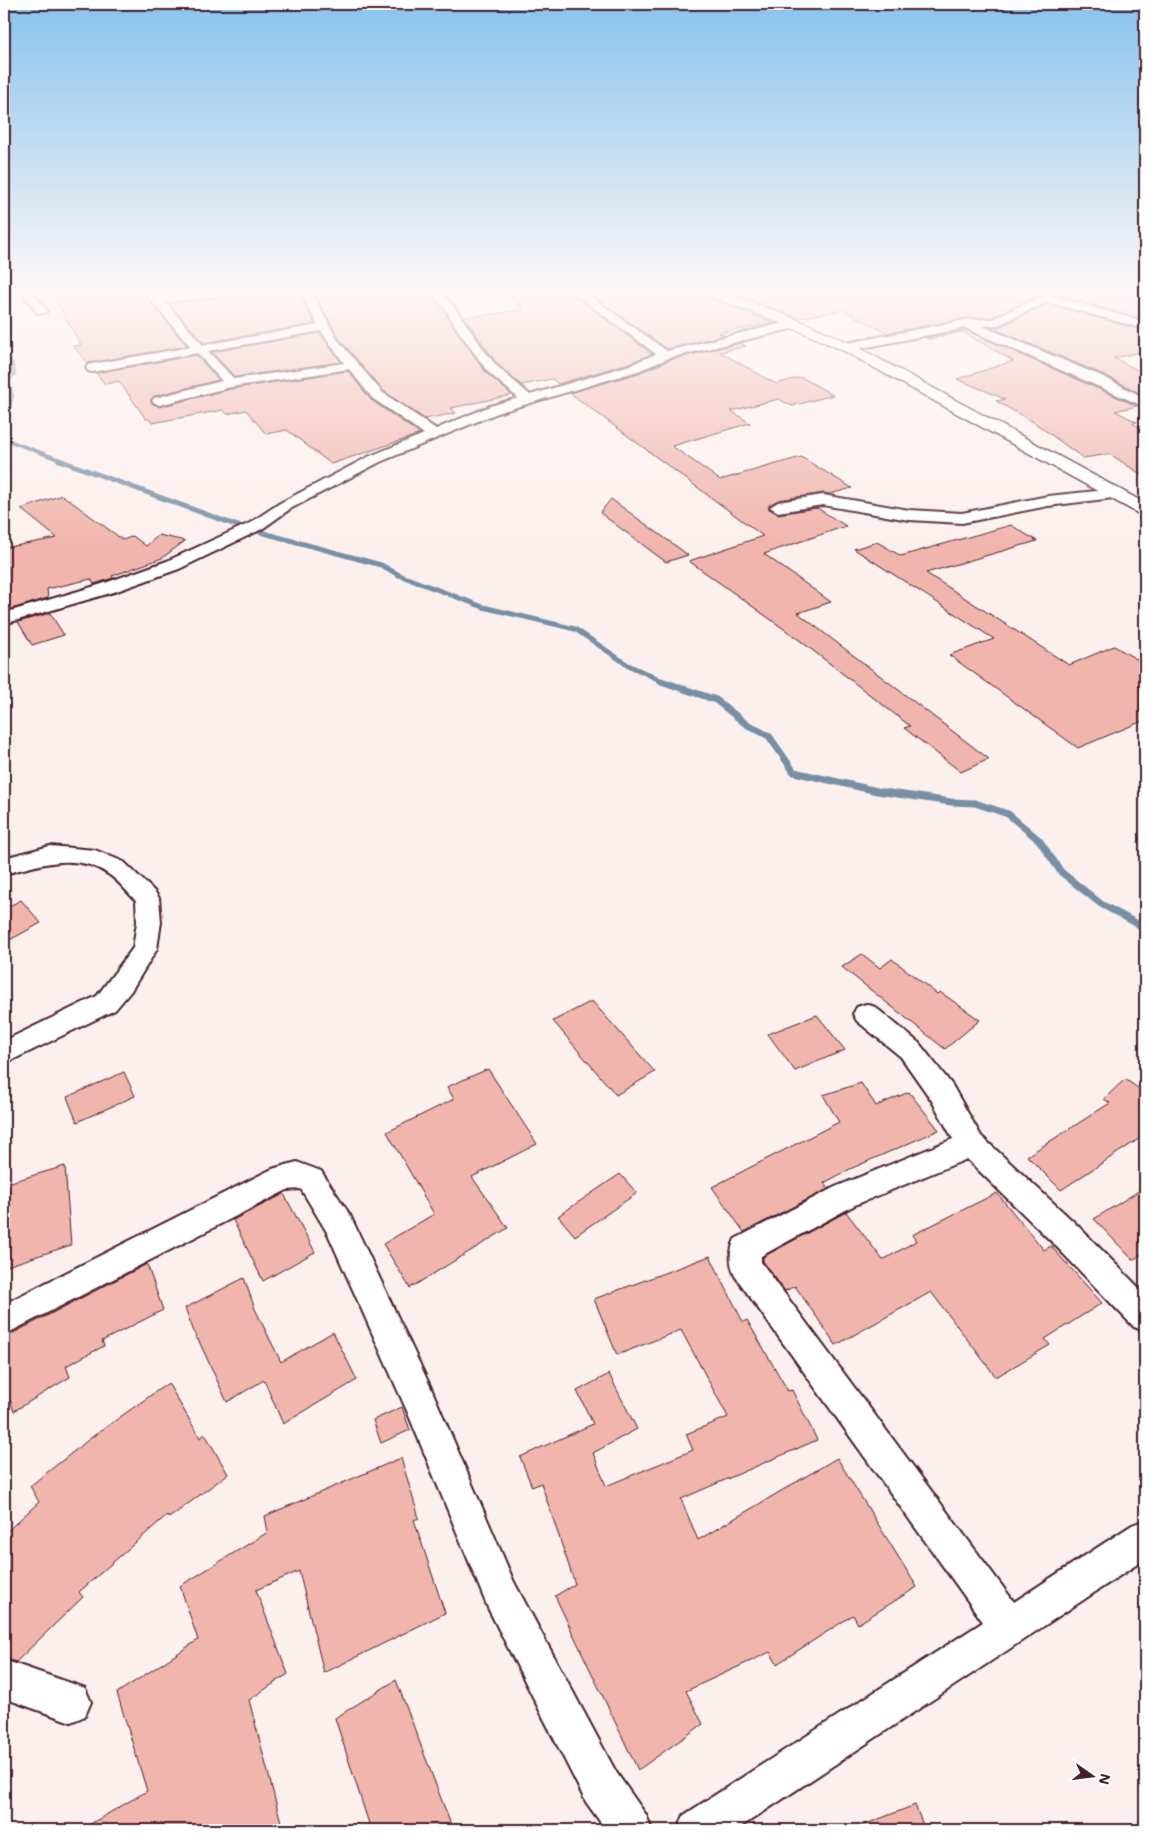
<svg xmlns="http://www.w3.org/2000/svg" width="1149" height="1834" font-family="Mali,sans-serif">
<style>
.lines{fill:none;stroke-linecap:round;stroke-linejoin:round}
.stream-far2{stroke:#778fa5;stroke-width:4}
.stream-far1{stroke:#778fa5;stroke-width:5}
.stream{stroke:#778fa5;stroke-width:7}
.building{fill:#f0b5ac;stroke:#4a1f2b}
.minor-casing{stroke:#4a1f2b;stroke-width:4}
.secondary-casing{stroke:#4a1f2b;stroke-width:3}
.minor{fill:#fff;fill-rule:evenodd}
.secondary{fill:#fff;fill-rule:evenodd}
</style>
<rect width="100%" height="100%" fill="#fcf0ee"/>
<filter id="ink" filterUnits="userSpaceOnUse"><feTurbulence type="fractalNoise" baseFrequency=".02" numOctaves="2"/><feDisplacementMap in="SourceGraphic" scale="10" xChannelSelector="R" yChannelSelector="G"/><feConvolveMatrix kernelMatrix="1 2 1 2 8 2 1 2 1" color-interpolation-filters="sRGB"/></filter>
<g filter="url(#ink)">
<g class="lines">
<path class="stream-far2" d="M 4,355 L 12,364 L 14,374 L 8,381 L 12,396 L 4,432 L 7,440 L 63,461"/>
<path class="stream-far1" d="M 59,460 L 238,526 L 381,565 L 399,575 L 483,607 L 575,629 L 628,665 L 664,682"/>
<path class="stream" d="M 661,681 L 716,700 L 746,724 L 769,736 L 794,772 L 877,791 L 951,802 L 975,803 L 1008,814 L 1039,840 L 1061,872 L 1101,904 L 1145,928"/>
</g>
<path class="building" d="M 51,292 L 87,292 L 89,294 L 142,292 L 187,346 L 88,363 L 73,346 L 81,345 Z
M 236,292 L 298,292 L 315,324 L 204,343 L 169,303 L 229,297 Z
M 313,292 L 427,292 L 429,299 L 448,317 L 486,373 L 512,395 L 451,408 L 456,413 L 425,419 L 383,391 L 339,338 Z
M 506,292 L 570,292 L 652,354 L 629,363 L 558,384 L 552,379 L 521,385 L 498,365 L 464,317 L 524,310 Z
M 587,292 L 705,292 L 707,297 L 774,323 L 719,333 L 724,335 L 667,349 Z
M 728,292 L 1047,292 L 992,317 L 966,318 L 887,333 L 843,310 L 799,318 Z
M 1066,292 L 1145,292 L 1145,320 L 1061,296 Z
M 1047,304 L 1145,331 L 1145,351 L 1114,358 L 1145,374 L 1145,396 L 1107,376 L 990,327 L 999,327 Z
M 965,330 L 1137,406 L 1115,411 L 1137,422 L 1132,423 L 1145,430 L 1145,477 L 1110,454 L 1083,458 L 1035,423 L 996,401 L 1005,399 L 957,379 L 1013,361 L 963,332 L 930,339 L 926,338 Z
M 320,333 L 341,362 L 235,377 L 212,352 Z
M 740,343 L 746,346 L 720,352 L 776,384 L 801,377 L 833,395 L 792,406 L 779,399 L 731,411 L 750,423 L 672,446 L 720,480 L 801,457 L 852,488 L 830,494 L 823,493 L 778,500 L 769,505 L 769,509 L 778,514 L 817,508 L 846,526 L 764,554 L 831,602 L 798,613 L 989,759 L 961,772 L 904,728 L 910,726 L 798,639 L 689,561 L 763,536 L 570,393 L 639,373 L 670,360 Z
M 196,355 L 219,380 L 154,396 L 151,403 L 159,407 L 231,389 L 348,371 L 371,400 L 420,434 L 331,464 L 287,430 L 266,434 L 246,410 L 227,414 L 223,410 L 152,423 L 149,419 L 146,419 L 119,381 L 105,384 L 96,373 Z
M 62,495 L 123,540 L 133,536 L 146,546 L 159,535 L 185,541 L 162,558 L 112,576 L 113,578 L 94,584 L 91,579 L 47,589 L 48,598 L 11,609 L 4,597 L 4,548 L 57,538 L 21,509 Z
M 611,499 L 688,555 L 666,562 L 600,513 Z
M 1011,525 L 1037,541 L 926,573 L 1069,665 L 1114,646 L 1145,664 L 1145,720 L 1078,748 L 949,655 L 994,639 L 854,549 L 877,542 L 901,556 Z
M 50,613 L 64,635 L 32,645 L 18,622 Z
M 21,900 L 41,923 L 4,943 L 4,909 Z
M 862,954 L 880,968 L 892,959 L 937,994 L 940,992 L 980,1020 L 945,1049 L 842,967 Z
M 592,1001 L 655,1072 L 616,1095 L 553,1021 Z
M 817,1015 L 845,1050 L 795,1071 L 768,1034 Z
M 488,1069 L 537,1144 L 472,1177 L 508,1228 L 410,1288 L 383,1244 L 434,1214 L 387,1132 L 454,1099 L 447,1087 Z
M 124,1072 L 135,1096 L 77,1122 L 67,1097 Z
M 1125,1079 L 1145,1093 L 1145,1135 L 1061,1190 L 1027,1156 L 1110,1103 L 1104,1099 Z
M 861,1083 L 876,1106 L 909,1092 L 939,1130 L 850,1169 L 824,1183 L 828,1189 L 744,1232 L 712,1187 L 839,1122 L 823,1095 Z
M 65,1166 L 71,1245 L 4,1267 L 4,1184 Z
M 620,1174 L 637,1193 L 575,1236 L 558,1216 Z
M 1145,1187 L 1145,1252 L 1133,1260 L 1094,1219 Z
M 997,1193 L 1044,1250 L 1051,1246 L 1102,1303 L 1045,1339 L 1050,1345 L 996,1377 L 931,1292 L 836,1345 L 795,1286 L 785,1291 L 763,1261 L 763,1257 L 846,1212 L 883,1260 L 916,1241 L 912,1235 Z
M 284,1194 L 315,1252 L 263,1281 L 233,1220 Z
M 710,1256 L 743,1322 L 747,1320 L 788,1391 L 792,1390 L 817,1440 L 681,1499 L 698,1540 L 837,1458 L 917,1587 L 858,1624 L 853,1615 L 777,1664 L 770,1652 L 686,1691 L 703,1724 L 638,1770 L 555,1596 L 575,1584 L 541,1483 L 532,1487 L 520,1457 L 593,1424 L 577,1391 L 609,1374 L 637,1429 L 593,1453 L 606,1486 L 693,1450 L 686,1434 L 728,1417 L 681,1330 L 617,1355 L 594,1299 Z
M 147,1264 L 163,1310 L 102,1341 L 104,1346 L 66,1366 L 70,1377 L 14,1411 L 4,1383 L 4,1338 Z
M 244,1278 L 255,1309 L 281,1362 L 333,1332 L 357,1380 L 283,1424 L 264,1380 L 227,1402 L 198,1339 L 197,1340 L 185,1308 Z
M 168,1383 L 200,1438 L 205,1434 L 228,1474 L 169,1518 L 167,1515 L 79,1592 L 83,1597 L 16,1662 L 4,1658 L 4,1534 L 39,1502 L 30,1486 L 92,1437 Z
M 402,1407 L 410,1430 L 381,1443 L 373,1420 Z
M 401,1458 L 419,1518 L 414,1520 L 445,1613 L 324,1673 L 299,1571 L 256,1590 L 288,1674 L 249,1700 L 283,1830 L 80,1830 L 147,1791 L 117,1693 L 198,1640 L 180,1586 L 268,1532 L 265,1516 Z
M 396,1680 L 453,1830 L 371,1830 L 335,1718 Z
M 915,1805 L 925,1830 L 853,1830 L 853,1829 Z"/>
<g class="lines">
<g class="minor-casing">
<path id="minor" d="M 22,292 L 32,292 L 47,311 L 45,313 L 37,313 Z
M 144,292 L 155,292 L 159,296 L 202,292 L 234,292 L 229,295 L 165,302 L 203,345 L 318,325 L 300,292 L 311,292 L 337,339 L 382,392 L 436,429 L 490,406 L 518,398 L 488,372 L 457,329 L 446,310 L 429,292 L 440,292 C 463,313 476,343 497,366 C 507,376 519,385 530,395 L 630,365 L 656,354 L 572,292 L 584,292 L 667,351 L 796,320 L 802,324 L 800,327 L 669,358 L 638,371 L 500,412 L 380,462 L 290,509 L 262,529 L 179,569 L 114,592 L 4,624 L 4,613 L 102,584 L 167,561 L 250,523 L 280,503 L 370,456 L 424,434 L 372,398 L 349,369 L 231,387 L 159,405 L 152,401 L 154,398 L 222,381 L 197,353 L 92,372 L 88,371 L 86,368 L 88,365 L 92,364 L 191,347 ZM 321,331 L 344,363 L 234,379 L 208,351 Z
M 1051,292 L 1064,292 L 1056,297 L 1145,322 L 1145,329 L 1047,302 L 998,325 L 982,326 L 1106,378 L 1145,398 L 1145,407 L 965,328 L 847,351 L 841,347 L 847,343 L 966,320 L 992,319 Z
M 1116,489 L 1124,494 L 1121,497 L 1048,506 L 962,523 L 909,520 L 823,505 L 778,512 L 770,507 L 778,502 L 823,495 L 909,510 L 962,513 L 1048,496 Z
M 50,846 L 95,850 L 124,862 L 155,892 L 159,898 L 161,922 L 157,949 L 131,991 L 115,1010 L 4,1064 L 4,1041 L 97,996 L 133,948 L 137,922 L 136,901 C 127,892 118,880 108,874 C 75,851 38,866 4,874 L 4,858 Z
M 866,1004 L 875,1007 L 919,1043 L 952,1085 L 981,1136 L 1075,1223 L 1145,1294 L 1145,1331 L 1134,1327 L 1053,1243 L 967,1159 L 855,1205 L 761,1256 L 761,1262 L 1014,1602 L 1132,1525 L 1145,1520 L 1145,1559 L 736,1830 L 678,1830 L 684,1815 L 983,1622 L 735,1276 C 729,1263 729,1252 735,1239 L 835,1187 L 953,1139 L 932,1101 L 901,1057 L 857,1021 L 853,1014 L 857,1007 Z
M 297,1162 L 321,1171 L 350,1215 L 431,1388 L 514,1582 L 616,1772 L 646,1815 L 652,1830 L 606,1830 L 586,1802 L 488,1608 L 407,1411 L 328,1234 L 301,1189 L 287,1190 L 4,1335 L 4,1304 L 272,1169 Z
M 4,1660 L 85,1688 L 91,1702 L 85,1716 L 71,1722 L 4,1698 Z"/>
</g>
<g class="secondary-casing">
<path id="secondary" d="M 707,292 L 724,292 L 801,321 L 852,344 L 1145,503 L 1145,515 L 1139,514 L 842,350 L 791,327 L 708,295 Z"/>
</g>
<use href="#minor" class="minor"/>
<use href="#secondary" class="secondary"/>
</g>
</g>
<linearGradient id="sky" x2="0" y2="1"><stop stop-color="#87c3ee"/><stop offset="0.53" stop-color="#fef8f7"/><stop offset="1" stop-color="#fef8f7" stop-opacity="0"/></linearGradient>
<rect width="1149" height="548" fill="url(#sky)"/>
<rect width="1149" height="1834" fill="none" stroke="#fff" stroke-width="20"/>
<rect x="10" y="10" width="1129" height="1814" fill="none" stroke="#4a1f2b" stroke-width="2" filter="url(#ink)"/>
<g transform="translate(1092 1776) rotate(104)" stroke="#ffffff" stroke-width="4" paint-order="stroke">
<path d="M0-4L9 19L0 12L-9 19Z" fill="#4a1f2b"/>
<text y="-8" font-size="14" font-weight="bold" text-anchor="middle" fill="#4a1f2b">N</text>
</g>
</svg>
